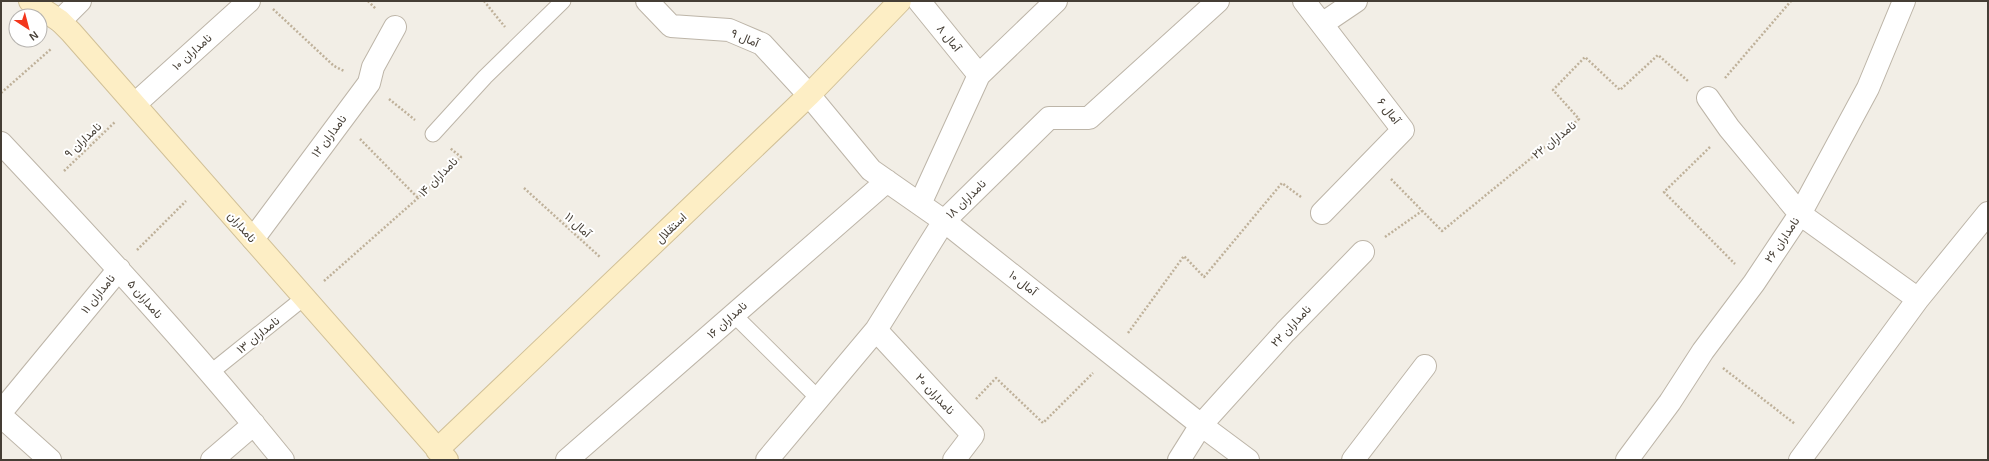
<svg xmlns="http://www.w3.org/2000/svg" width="1989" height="461" font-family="Arial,Vazirmatn,sans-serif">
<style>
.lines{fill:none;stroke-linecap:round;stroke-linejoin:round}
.lane-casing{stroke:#bdb5a8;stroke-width:17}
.street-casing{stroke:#bdb5a8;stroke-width:24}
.secondary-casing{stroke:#d1c097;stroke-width:24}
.path{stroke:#bfb19a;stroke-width:2.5;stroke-dasharray:2 2;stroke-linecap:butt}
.lane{stroke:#fff;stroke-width:15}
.street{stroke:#fff;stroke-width:22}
.secondary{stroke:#fdeec5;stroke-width:22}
.labels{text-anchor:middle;stroke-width:4;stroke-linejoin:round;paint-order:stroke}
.street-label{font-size:12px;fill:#453e35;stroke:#fff}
</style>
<rect width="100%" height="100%" fill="#f2eee6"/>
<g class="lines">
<g class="lane-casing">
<path id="lane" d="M 433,134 L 485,77 L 563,1
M 733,314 L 819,399
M 210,373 L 305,297"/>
</g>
<g class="street-casing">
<path id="street" d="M 647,1 L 671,26 L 729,30 L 762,44 L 809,95 L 871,170 L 944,221 L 1201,425 L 1248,460
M 919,1 L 979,75
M 1304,1 L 1403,130 L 1322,213
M 60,21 L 80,1
M 1322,24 L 1356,1
M 1708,98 L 1729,128 L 1800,214 L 1918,299 L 1800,460
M 135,104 L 249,1
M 1,143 C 98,246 194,350 283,460
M 920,204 L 979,75 L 1056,1
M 253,239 L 369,83 L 373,67 L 395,27
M 1918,299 L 1988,213
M 876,330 L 973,435 L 954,460
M 1,412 L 119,269
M 1,416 L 50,460
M 212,460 L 254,424
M 567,460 L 887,181
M 767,460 L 876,330 L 944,221 L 1049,118 L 1089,118 L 1218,1
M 1179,460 L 1201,425 L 1285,332 L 1363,252
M 1353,460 L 1425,366
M 1627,460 L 1670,402 L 1703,351 L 1754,283 L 1800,214 L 1868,88 L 1904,1"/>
</g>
<g class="secondary-casing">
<path id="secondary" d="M 30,1 L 60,21 L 71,32 L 447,460
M 437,450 L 809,95 L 900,1"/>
</g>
<path class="path" d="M 368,1 L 376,9
M 484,1 L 505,27
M 273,9 L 334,66 L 344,71
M 1725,78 L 1791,1
M 1,93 L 51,49
M 389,99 L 415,120
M 360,139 L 418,198
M 1710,147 L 1664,192 L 1735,264
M 64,171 L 115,122
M 1391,179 L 1442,231 L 1579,119 L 1553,90 L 1585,57 L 1620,90 L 1658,55 L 1688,81
M 524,188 L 600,257
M 1385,237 L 1422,211
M 137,250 L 186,201
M 324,281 L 418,198 L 461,157 L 450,148
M 1128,333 L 1184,256 L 1204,277 L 1282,183 L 1301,197
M 1723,368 L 1795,424
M 976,399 L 996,378 L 1043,423 L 1093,373"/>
<use href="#lane" class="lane"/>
<use href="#street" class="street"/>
<use href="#secondary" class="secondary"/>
</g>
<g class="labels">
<g class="street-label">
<text transform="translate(745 38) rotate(23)" y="4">آمال ۹</text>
<text transform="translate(949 38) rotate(51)" y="4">آمال ۸</text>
<text transform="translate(192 52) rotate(-42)" y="4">نامداران ۱۰</text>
<text transform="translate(1389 111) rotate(52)" y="4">آمال ۶</text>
<text transform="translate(329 136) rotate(-53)" y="4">نامداران ۱۲</text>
<text transform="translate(83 140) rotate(-43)" y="4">نامداران ۹</text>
<text transform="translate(1554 140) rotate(-39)" y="4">نامداران ۲۲</text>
<text transform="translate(438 177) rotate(-45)" y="4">نامداران ۱۴</text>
<text transform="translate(966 199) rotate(-44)" y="4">نامداران ۱۸</text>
<text transform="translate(578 225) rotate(42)" y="4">آمال ۱۱</text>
<text transform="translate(242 227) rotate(49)" y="4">نامداران</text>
<text transform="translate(671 228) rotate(-44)" y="4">استقلال</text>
<text transform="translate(1782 240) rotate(-56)" y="4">نامداران ۲۶</text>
<text transform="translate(1023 283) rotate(38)" y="4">آمال ۱۰</text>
<text transform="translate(98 294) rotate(-51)" y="4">نامداران ۱۱</text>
<text transform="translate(145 299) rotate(49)" y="4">نامداران ۵</text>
<text transform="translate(727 320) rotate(-42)" y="4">نامداران ۱۶</text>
<text transform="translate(1291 326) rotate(-47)" y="4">نامداران ۲۲</text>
<text transform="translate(258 335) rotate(-39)" y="4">نامداران ۱۳</text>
<text transform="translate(935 394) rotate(47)" y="4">نامداران ۲۰</text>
</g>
</g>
<rect width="1989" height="461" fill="none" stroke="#453e35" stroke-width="4"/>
<g transform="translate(28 28) rotate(144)"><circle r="19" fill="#ffffff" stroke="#b5b2ae"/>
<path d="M0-3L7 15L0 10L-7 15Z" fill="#f3361c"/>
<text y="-6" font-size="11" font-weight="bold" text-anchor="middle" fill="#453e35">N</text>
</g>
</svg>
